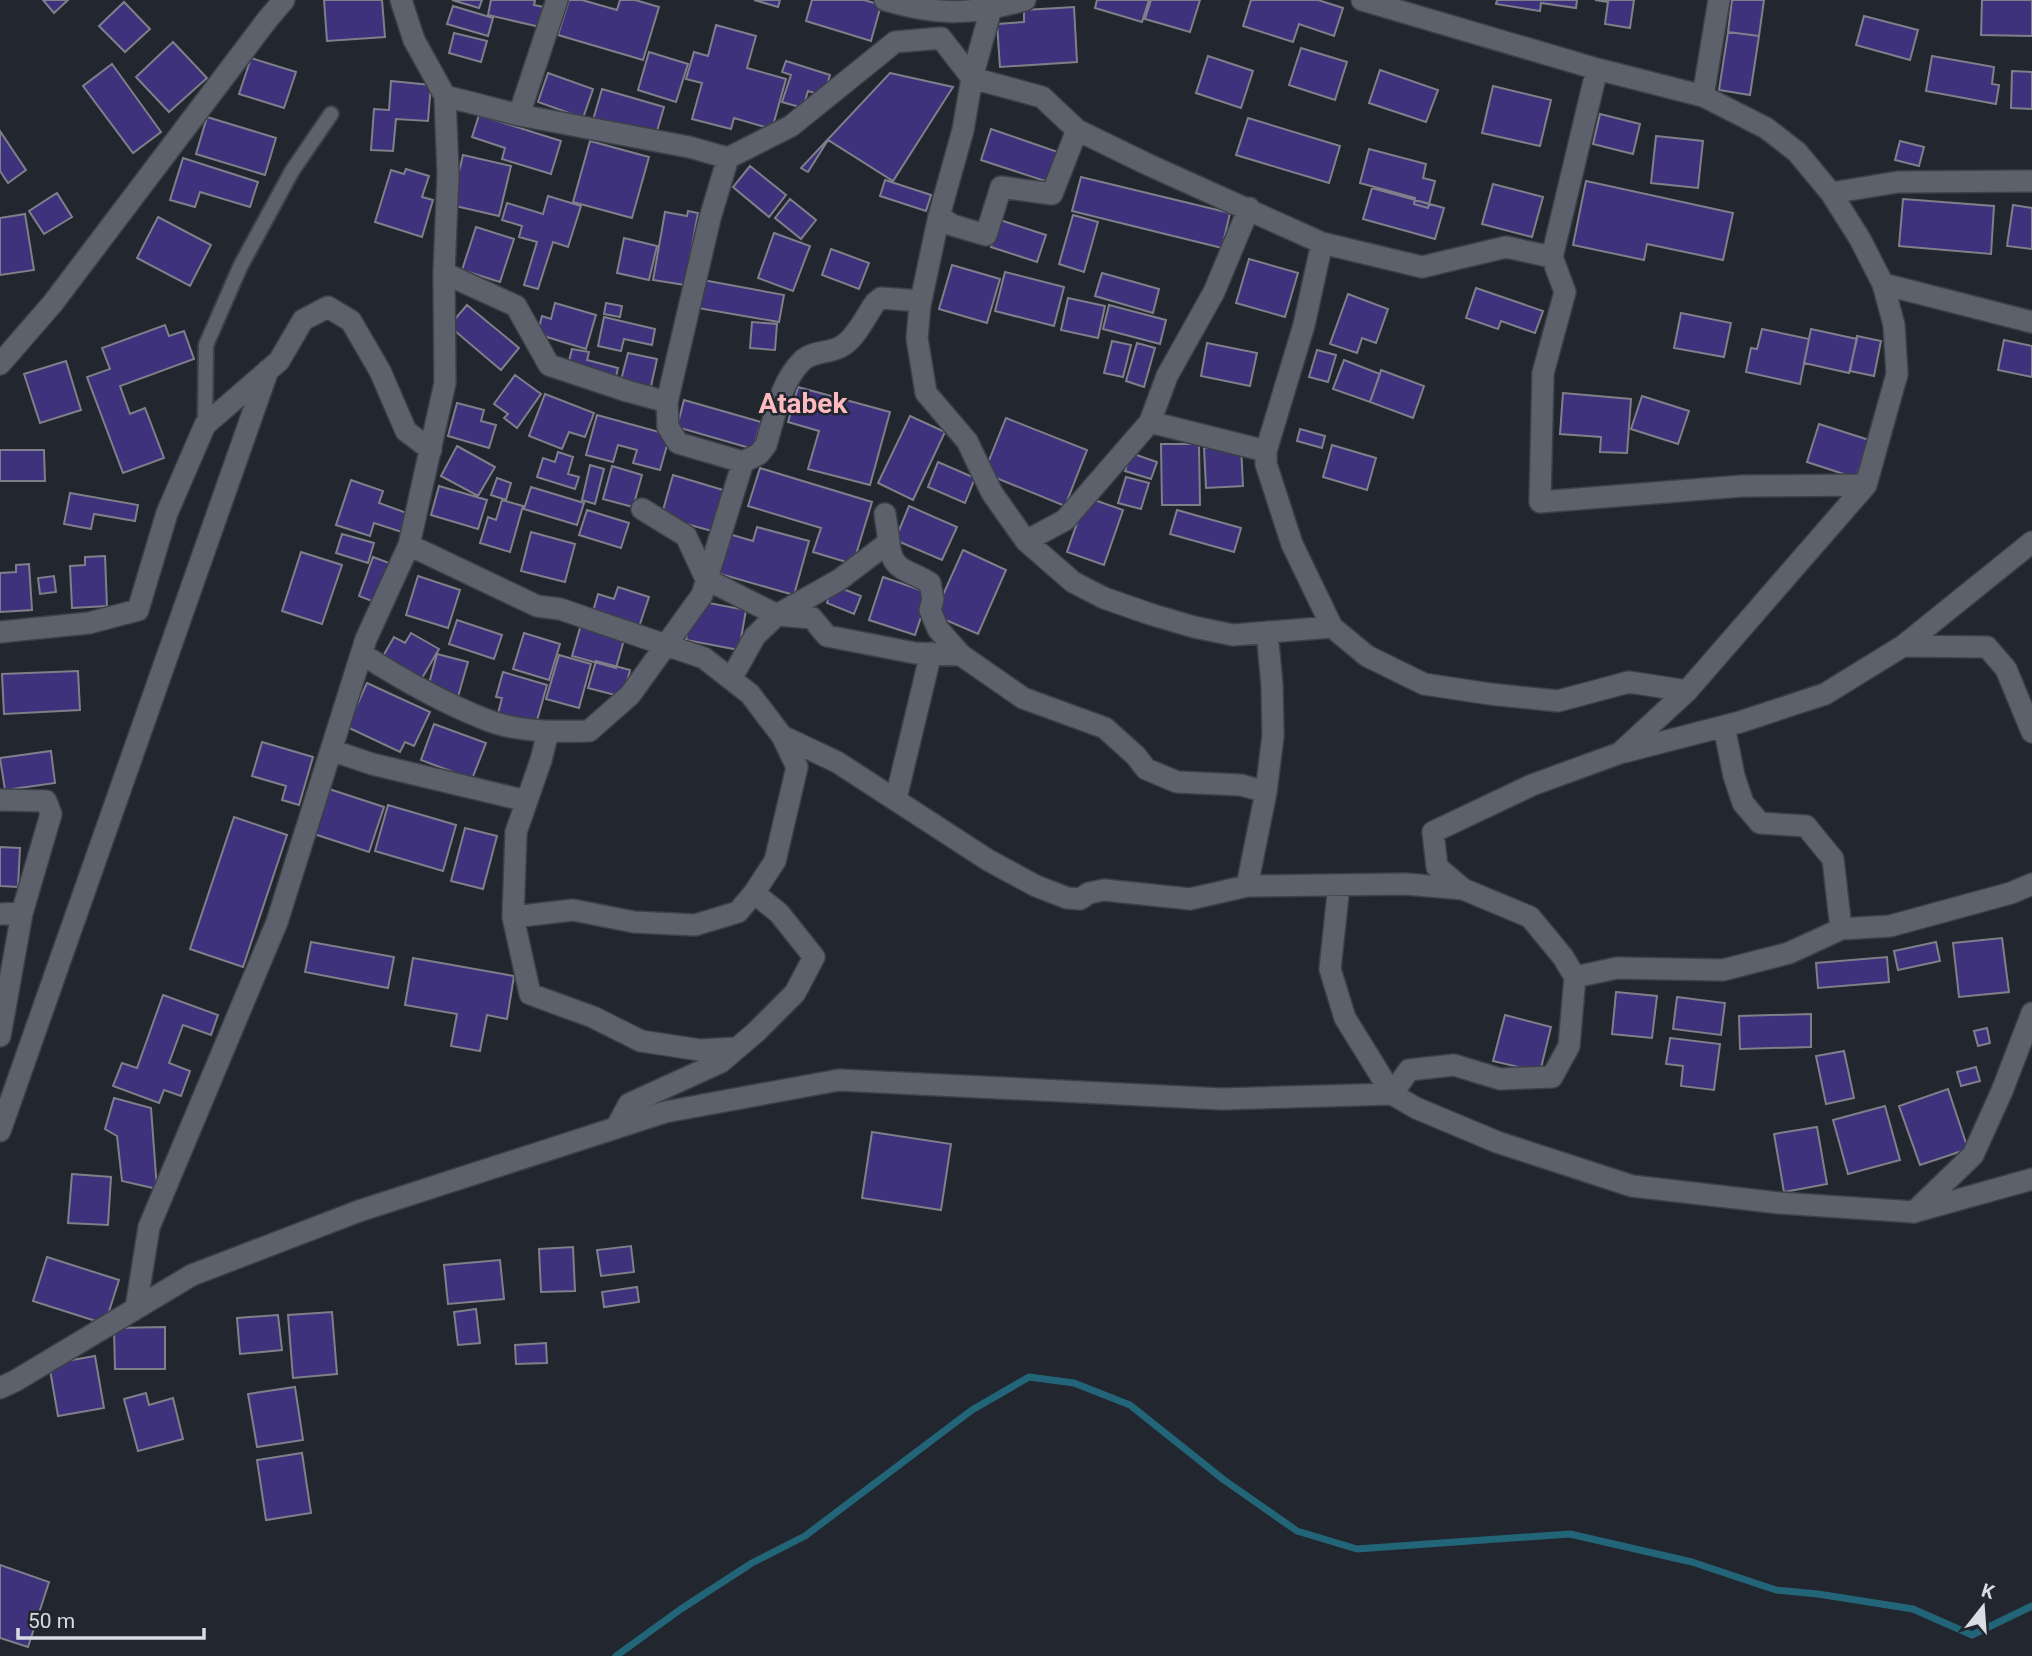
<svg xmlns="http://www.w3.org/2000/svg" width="2032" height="1656" font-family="Roboto,sans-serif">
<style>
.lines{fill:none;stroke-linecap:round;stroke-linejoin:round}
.stream{stroke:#236578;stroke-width:7}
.building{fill:#3e327c;stroke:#7f7f8a;stroke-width:2}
.lane-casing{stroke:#3d4047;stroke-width:18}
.street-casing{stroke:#3d4047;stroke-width:24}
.secondary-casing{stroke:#3d4047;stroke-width:24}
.lane{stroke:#5c616b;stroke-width:14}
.street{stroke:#5c616b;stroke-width:21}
.secondary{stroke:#5c616b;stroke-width:21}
.labels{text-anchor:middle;stroke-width:5;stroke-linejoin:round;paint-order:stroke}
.quarter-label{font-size:28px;font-weight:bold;fill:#ffbac0;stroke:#22262e}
</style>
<rect width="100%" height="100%" fill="#22262e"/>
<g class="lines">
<path class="stream" d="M 616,1656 L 681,1609 L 752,1563 L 805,1536 L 972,1410 L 1029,1377 L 1074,1383 L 1130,1405 L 1224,1480 L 1297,1531 L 1357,1549 L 1570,1534 L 1692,1562 L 1776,1590 L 1818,1594 L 1913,1609 L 1972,1635 L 2032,1606"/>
</g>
<path class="building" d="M 43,0 L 68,0 L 54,13 Z
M 324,0 L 382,0 L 385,37 L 327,41 Z
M 452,0 L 482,0 L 479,8 Z
M 491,0 L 535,0 L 534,5 L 544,7 L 540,27 L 488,15 Z
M 569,0 L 582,0 L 617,10 L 620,0 L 635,0 L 659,7 L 643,60 L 558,35 Z
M 754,0 L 780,0 L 778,7 Z
M 812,0 L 864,0 L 881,5 L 871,41 L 806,21 Z
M 1097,0 L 1149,0 L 1142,22 L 1095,8 Z
M 1151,0 L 1200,0 L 1190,32 L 1145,19 Z
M 1251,0 L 1318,0 L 1343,8 L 1334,36 L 1299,24 L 1293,42 L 1243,26 Z
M 1497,0 L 1577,0 L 1576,8 L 1541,3 L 1540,11 L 1496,4 Z
M 1595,0 L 1634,0 L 1630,28 L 1605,24 L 1608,2 Z
M 1732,0 L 1764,0 L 1759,36 L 1728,32 Z
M 1982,0 L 2032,0 L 2032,36 L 1981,35 Z
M 124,2 L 150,29 L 125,52 L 99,26 Z
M 453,6 L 493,18 L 488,36 L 447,24 Z
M 1074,7 L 1077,62 L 1000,67 L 997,24 L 1024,22 L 1024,10 Z
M 1864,16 L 1918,30 L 1910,60 L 1856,45 Z
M 716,25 L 756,36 L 747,68 L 786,79 L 772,129 L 734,118 L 731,129 L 692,119 L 702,83 L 686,79 L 694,52 L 708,56 Z
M 1728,32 L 1759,36 L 1750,95 L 1719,90 Z
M 454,33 L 487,41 L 481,62 L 449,53 Z
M 173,42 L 207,78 L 169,112 L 136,77 Z
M 1301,48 L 1347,62 L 1335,100 L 1289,85 Z
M 649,52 L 688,64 L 676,102 L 638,90 Z
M 1208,56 L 1253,71 L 1241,108 L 1196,93 Z
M 1932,56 L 1994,67 L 1992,84 L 1999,85 L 1996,104 L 1926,91 Z
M 251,58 L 296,72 L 284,108 L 239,94 Z
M 786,61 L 830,75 L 824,96 L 808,91 L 803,108 L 782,102 L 791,75 L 782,72 Z
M 112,64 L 161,132 L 133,153 L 83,86 Z
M 1380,70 L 1438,90 L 1426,122 L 1369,103 Z
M 2012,71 L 2032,72 L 2032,109 L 2011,108 Z
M 548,73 L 593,89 L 583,118 L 538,102 Z
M 890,73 L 953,87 L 893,181 L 828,140 L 808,172 L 801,168 Z
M 391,81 L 431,85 L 428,121 L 396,119 L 393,151 L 371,150 L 374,109 L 389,110 Z
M 1493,86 L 1551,100 L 1540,146 L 1482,133 Z
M 602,89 L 664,107 L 655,138 L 593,120 Z
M 1600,114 L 1640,124 L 1633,154 L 1593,144 Z
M 479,115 L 561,141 L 551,174 L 502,159 L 505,148 L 472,137 Z
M 207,117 L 276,138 L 265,175 L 196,154 Z
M 1248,118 L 1340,146 L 1329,183 L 1236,155 Z
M 991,129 L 1058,152 L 1048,182 L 981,160 Z
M 0,131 L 26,170 L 8,183 L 0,171 Z
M 1656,136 L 1703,141 L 1698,188 L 1651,183 Z
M 590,141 L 649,157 L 632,218 L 573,202 Z
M 1900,141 L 1924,147 L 1919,166 L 1895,160 Z
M 1369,149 L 1426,164 L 1423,178 L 1435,181 L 1428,208 L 1414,204 L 1415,198 L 1360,183 Z
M 463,155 L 511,166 L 499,216 L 451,205 Z
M 183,158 L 258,182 L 250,207 L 200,192 L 195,207 L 170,200 Z
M 750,166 L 786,195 L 769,217 L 733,187 Z
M 406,169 L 429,176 L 422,197 L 433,200 L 422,237 L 375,222 L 391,170 L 404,174 Z
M 1081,177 L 1230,213 L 1222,248 L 1072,211 Z
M 885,180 L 931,195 L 926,211 L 880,196 Z
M 1586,181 L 1733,213 L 1723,260 L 1647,244 L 1644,260 L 1573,245 Z
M 1493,184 L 1543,197 L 1532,237 L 1482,224 Z
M 1372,188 L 1444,208 L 1435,239 L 1363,219 Z
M 57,193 L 72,217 L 44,234 L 29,211 Z
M 548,196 L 581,206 L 568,247 L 553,242 L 538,289 L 524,285 L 537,242 L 519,237 L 522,226 L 502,220 L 507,203 L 543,214 Z
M 790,199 L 816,220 L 801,239 L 775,218 Z
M 1903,199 L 1994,206 L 1991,254 L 1899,246 Z
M 2013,205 L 2032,208 L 2032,249 L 2007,246 Z
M 688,211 L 698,213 L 685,285 L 653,280 L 665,212 L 687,216 Z
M 25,214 L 34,270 L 0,275 L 0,218 Z
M 1073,215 L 1098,222 L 1084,272 L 1059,264 Z
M 158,217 L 211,245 L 190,286 L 137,258 Z
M 1000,220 L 1046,235 L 1037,262 L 991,247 Z
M 476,227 L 514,239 L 500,282 L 462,270 Z
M 774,233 L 810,246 L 793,291 L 758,278 Z
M 624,238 L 657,246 L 649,280 L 617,273 Z
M 831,249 L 869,263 L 859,289 L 822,275 Z
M 1249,259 L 1298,273 L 1285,317 L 1236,303 Z
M 952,265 L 1000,279 L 987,323 L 939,309 Z
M 1005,272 L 1064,287 L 1054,326 L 995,311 Z
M 1102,273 L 1159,289 L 1153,313 L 1095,296 Z
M 703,280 L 784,295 L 779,322 L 698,308 Z
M 1476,288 L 1543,311 L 1535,333 L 1501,321 L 1498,329 L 1466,318 Z
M 1348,294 L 1388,309 L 1376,343 L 1362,338 L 1357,353 L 1330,344 Z
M 1068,298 L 1105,306 L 1098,338 L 1061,330 Z
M 555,303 L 596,315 L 586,349 L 537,334 L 542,316 L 551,319 Z
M 606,303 L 622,306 L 620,317 L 604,314 Z
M 467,305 L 519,348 L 501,370 L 449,326 Z
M 1109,305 L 1166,320 L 1160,344 L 1103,329 Z
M 1681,313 L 1731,323 L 1724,357 L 1674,348 Z
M 604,317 L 655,329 L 652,345 L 624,339 L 621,351 L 598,346 Z
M 752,322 L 777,324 L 775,350 L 750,348 Z
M 165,325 L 169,336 L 184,331 L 194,359 L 120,386 L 130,414 L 145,408 L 164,458 L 123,473 L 87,377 L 110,369 L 102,348 Z
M 1762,329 L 1809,339 L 1800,384 L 1746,372 L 1751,348 L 1757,349 Z
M 1811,329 L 1857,339 L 1849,373 L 1804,363 Z
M 1857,336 L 1881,341 L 1874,376 L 1850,371 Z
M 2004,340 L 2032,346 L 2032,377 L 1998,370 Z
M 1112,341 L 1131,345 L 1123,377 L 1104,373 Z
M 1137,343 L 1155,348 L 1144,387 L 1126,381 Z
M 1207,343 L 1257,353 L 1250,386 L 1201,376 Z
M 572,349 L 589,352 L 587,360 L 618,368 L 615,381 L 567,369 Z
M 1317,350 L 1336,355 L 1328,382 L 1309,377 Z
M 628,353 L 657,359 L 650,391 L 620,384 Z
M 1344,360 L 1380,374 L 1370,402 L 1333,389 Z
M 66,361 L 81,410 L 40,423 L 24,374 Z
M 1381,370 L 1424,386 L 1413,418 L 1370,402 Z
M 515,375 L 541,394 L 517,428 L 504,418 L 508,414 L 494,404 Z
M 798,387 L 890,412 L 870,485 L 808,469 L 819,431 L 788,422 Z
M 1563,393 L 1631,399 L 1627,453 L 1600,452 L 1601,437 L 1560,434 Z
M 545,394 L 594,413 L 585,437 L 569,432 L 562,449 L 529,436 Z
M 1642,396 L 1689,411 L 1678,444 L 1631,429 Z
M 684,400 L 761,422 L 753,449 L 677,427 Z
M 457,403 L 484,410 L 481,421 L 496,425 L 489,448 L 448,436 Z
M 597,415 L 670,435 L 660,470 L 633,463 L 637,450 L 618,445 L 613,462 L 586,455 Z
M 910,416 L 945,432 L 913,500 L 878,483 Z
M 1006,418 L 1087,450 L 1065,506 L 984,473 Z
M 1819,424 L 1869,440 L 1856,478 L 1807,462 Z
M 1300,429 L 1325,436 L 1322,448 L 1297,441 Z
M 1161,444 L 1199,444 L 1200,505 L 1162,505 Z
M 1332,445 L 1376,458 L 1367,490 L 1323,477 Z
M 457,446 L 495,467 L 478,496 L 441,476 Z
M 1241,446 L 1243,486 L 1206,488 L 1204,448 Z
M 0,450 L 44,450 L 45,481 L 0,481 Z
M 558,452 L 573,457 L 568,474 L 579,477 L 575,489 L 537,477 L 543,458 L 555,462 Z
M 1131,453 L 1157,462 L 1151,479 L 1125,471 Z
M 938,462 L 975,478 L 965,503 L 928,487 Z
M 590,465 L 604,469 L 595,504 L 582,500 Z
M 612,466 L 642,475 L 633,507 L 603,499 Z
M 760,468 L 872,502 L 853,564 L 813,552 L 821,528 L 748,506 Z
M 673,475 L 723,490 L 712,531 L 661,517 Z
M 1126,477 L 1149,483 L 1141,509 L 1118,503 Z
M 497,478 L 511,483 L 506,500 L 491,495 Z
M 351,480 L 383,491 L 379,503 L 415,516 L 408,534 L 374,523 L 370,536 L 336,525 Z
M 439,486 L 487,500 L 478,529 L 431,515 Z
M 531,487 L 584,503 L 577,525 L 524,509 Z
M 70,493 L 138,505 L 135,521 L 94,514 L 91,529 L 64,524 Z
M 1086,497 L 1123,510 L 1104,565 L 1067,552 Z
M 502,500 L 523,506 L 510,552 L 480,543 L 488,517 L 496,520 Z
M 909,506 L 957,527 L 942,560 L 895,540 Z
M 587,510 L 629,523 L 621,548 L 579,535 Z
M 1177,510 L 1241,528 L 1234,552 L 1170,534 Z
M 757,527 L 809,541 L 794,595 L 717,573 L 729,534 L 753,541 Z
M 531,532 L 575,544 L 565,582 L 521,571 Z
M 342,534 L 374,543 L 368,563 L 336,553 Z
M 963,550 L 1006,570 L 978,634 L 934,615 Z
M 301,552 L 342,565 L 322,624 L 282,611 Z
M 105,556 L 107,606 L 72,608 L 70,566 L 85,565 L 85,557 Z
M 373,557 L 392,564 L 377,603 L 359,596 Z
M 29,564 L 32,610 L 0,612 L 0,573 L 16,572 L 16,565 Z
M 54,576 L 56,592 L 40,594 L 38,578 Z
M 418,576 L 460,590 L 448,628 L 406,615 Z
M 883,577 L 929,593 L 915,635 L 869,620 Z
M 833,585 L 861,596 L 854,614 L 827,603 Z
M 618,587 L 649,597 L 638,630 L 592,615 L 598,594 L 614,599 Z
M 693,600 L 746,610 L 739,650 L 686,640 Z
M 457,620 L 502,635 L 494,659 L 449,644 Z
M 582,621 L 626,633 L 616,668 L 572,656 Z
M 411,633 L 439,649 L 418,685 L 379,663 L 394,637 L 405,643 Z
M 524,633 L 560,644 L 549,680 L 513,669 Z
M 437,654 L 468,662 L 457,700 L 427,691 Z
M 559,655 L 591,664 L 579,708 L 546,699 Z
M 596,661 L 630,670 L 623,697 L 588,688 Z
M 78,671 L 80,710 L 4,714 L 2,674 Z
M 503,672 L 547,685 L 536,724 L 498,713 L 502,698 L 496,697 Z
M 367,683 L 430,712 L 414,746 L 405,742 L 400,752 L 347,727 Z
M 434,724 L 486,743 L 472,779 L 421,760 Z
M 262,742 L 313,757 L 299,805 L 282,800 L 286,786 L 252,776 Z
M 51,751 L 55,783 L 5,790 L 0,758 Z
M 329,789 L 384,807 L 369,852 L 314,834 Z
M 388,805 L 456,825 L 443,871 L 375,851 Z
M 234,817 L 287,835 L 243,967 L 190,949 Z
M 465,828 L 497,836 L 483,889 L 451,881 Z
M 0,847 L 20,848 L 18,887 L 0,886 Z
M 2002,938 L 2009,992 L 1959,997 L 1953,943 Z
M 311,942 L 394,957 L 388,988 L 305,972 Z
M 1936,942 L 1940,961 L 1898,970 L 1894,951 Z
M 1887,957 L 1889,982 L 1818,988 L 1816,963 Z
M 413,958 L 514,976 L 507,1019 L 487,1015 L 480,1051 L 451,1046 L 457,1014 L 405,1005 Z
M 1616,992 L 1657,996 L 1652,1038 L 1612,1034 Z
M 163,995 L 218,1015 L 211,1035 L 183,1025 L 169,1063 L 190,1071 L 181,1096 L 164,1090 L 159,1103 L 113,1086 L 122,1063 L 137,1068 Z
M 1677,997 L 1725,1003 L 1721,1035 L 1673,1029 Z
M 1811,1014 L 1811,1047 L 1740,1049 L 1739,1016 Z
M 1505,1015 L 1551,1027 L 1540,1072 L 1493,1061 Z
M 1987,1028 L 1990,1043 L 1978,1046 L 1974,1031 Z
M 1670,1038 L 1720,1044 L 1714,1090 L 1681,1086 L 1683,1066 L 1666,1064 Z
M 1844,1051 L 1854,1098 L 1826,1104 L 1816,1056 Z
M 1976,1067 L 1980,1081 L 1961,1086 L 1957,1072 Z
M 1948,1089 L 1968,1149 L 1920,1165 L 1899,1106 Z
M 114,1098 L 151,1108 L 157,1189 L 122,1181 L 117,1136 L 105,1129 Z
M 1885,1106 L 1900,1160 L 1848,1174 L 1833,1120 Z
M 1817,1127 L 1827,1184 L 1784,1192 L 1774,1134 Z
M 872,1132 L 951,1144 L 941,1210 L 862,1198 Z
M 72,1174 L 111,1177 L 108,1225 L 68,1223 Z
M 631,1246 L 634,1272 L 601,1276 L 597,1250 Z
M 573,1247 L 575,1291 L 541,1292 L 539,1249 Z
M 47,1257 L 119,1280 L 105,1324 L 33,1301 Z
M 500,1260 L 504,1299 L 448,1304 L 444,1265 Z
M 637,1287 L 639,1302 L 604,1307 L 602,1292 Z
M 476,1309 L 480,1343 L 458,1345 L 454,1312 Z
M 332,1312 L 337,1374 L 293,1378 L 288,1315 Z
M 278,1315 L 282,1350 L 240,1354 L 237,1318 Z
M 165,1327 L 165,1369 L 115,1369 L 114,1328 Z
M 546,1343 L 547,1363 L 516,1364 L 515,1345 Z
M 95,1356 L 104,1408 L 58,1416 L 49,1364 Z
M 295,1387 L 303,1440 L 257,1447 L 248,1394 Z
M 146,1393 L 149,1405 L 173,1398 L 183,1439 L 138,1451 L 124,1399 Z
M 302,1453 L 311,1513 L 266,1520 L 257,1460 Z
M 0,1565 L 49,1582 L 28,1647 L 0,1638 Z"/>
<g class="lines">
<g class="lane-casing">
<path id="lane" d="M 205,425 L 206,345 L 240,267 L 292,171 L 331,114"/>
</g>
<g class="street-casing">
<path id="street" d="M 401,0 L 414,40 L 445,96 L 519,115 L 689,147 L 728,158 L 791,126 L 895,42 L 941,38 L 972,78 L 1042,97 L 1077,130 L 1149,165 L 1322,243 L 1422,267 L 1506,247 L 1552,257
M 885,0 C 939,16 971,15 1025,0
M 991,9 L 972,78 L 963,130 L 939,216 L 920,305 L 917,338 L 926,393 L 967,441 L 992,493 L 1026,541 L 1073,582 L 1104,598 L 1150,614 L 1194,627 L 1233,635 L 1332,627
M 1597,69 L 1552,257 L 1565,292 L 1543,373 L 1540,502 L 1742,486 L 1866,485
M 1703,96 L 1719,0
M 519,115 L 557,0
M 1831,193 L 1898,182 L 2032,181
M 939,216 L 952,225 L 986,235 L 1001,187 L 1052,194 L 1077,130
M 1322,243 L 1304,325 L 1266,451 L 1266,464 L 1292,544 L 1332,627 L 1367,656 L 1424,684 L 1490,694 L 1558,701 L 1629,682 L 1687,691
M 444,273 L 516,306 L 549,365 L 627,391 L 667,402 L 710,218 L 728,158
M 1883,284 L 2032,322
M 0,364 L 53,303 L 267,20 L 284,0
M 667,402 L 668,427 L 678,443 L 743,462 L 759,454 L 766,445 C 774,418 781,381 802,361 C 813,350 830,354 842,346 C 856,338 866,316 875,303 L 881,298 L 921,301
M 1150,422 L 1266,451
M 642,509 L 686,536 L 706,579 L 777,615 L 812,618 L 827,636 L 915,653 L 961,655
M 1026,541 L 1065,520 L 1150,422 L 1167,376 L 1214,292 L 1249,208
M 889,542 C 891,572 908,569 930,583 L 933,599 L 930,610 L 938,629 L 961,655 L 1023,698 L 1105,728 L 1136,756 L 1146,769 L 1177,782 L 1241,785 L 1266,792 L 1247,886
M 409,545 L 537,606 L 560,609 L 704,658 L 750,694 L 782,736 L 837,762 L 988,860 L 1036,886 L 1067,898 L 1080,899 L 1089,893 L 1104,890 L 1190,899 L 1247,886 L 1406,884 L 1463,889
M 0,632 L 89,623 L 138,610 L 167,513 L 205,425 L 279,361 L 303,320 L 328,307 L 351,321 L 380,371 L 406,431 L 431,450
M 1903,646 L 1987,647 L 2006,669 L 2032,732
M 362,654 C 401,679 443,703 487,720 C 517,732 557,732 589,731 L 630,695 L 702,595 L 743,462
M 731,679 L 755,636 L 777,615 L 839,580 L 889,542 L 885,514
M 1724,726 L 1734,776 L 1743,803 L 1760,823 L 1806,826 L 1833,859 L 1841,929
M 548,732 L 541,760 L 516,832 L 513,917 L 530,994 L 593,1017 L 641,1041 L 700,1050 L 737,1048
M 331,750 L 372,764 L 527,801
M 1624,752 L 1740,722 L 1825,694 L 1903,646 L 2032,542
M 1266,792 L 1273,736 L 1272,685 L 1267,632
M 896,798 L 931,653
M 0,800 L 46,801 L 51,814 L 22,913 L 0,1036
M 1339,885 L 1330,969 L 1345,1018 L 1392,1094 L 1409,1070 L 1454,1065 L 1500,1079 L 1552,1077 L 1569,1046 L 1575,977 L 1563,957 L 1530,917 L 1463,889 L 1437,867 L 1433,832 L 1532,785 L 1620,753 L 1687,691 L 1866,485 L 1897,374 L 1894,325 L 1883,284 L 1860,239 L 1831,193 L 1797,152 L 1766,128 L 1703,96 L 1597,69 L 1362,0
M 0,914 L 22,913
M 513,917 L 573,910 L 634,922 L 695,925 L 738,912 L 754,893
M 1575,977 L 1617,968 L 1723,970 L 1789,953 L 1841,929 L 1890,926 L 2011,893 L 2032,884
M 616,1128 L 629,1104 L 721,1062 L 756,1032 L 795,993 L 814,957 L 779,913 L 754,893 L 775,861 L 797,767 L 782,736
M 0,1131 L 268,370
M 1914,1212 L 1973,1155 L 2002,1091 L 2032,1013
M 136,1308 L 149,1227 L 277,922 L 366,639 L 409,545 L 445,383 L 444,273 L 448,174 L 445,96"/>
</g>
<g class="secondary-casing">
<path id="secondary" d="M 0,1388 L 15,1381 L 192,1275 L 359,1211 L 665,1112 L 839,1080 L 1222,1099 L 1392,1094 L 1416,1108 L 1497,1142 L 1632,1186 L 1780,1203 L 1914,1212 L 2032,1179"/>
</g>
<use href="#lane" class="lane"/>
<use href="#street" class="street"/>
<use href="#secondary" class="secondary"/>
</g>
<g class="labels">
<g class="quarter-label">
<text x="803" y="413">Atabek</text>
</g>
</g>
<g transform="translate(1983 1607) rotate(17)" stroke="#22262e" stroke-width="5" paint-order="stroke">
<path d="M0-5L12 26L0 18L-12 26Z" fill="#d9dce2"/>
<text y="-10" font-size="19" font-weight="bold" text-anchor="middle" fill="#d9dce2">K</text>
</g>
<path d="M18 1628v10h186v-10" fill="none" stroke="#d9dce2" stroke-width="3.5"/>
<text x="28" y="1628" font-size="21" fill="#d9dce2" stroke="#22262e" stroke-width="5" paint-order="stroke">50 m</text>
</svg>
